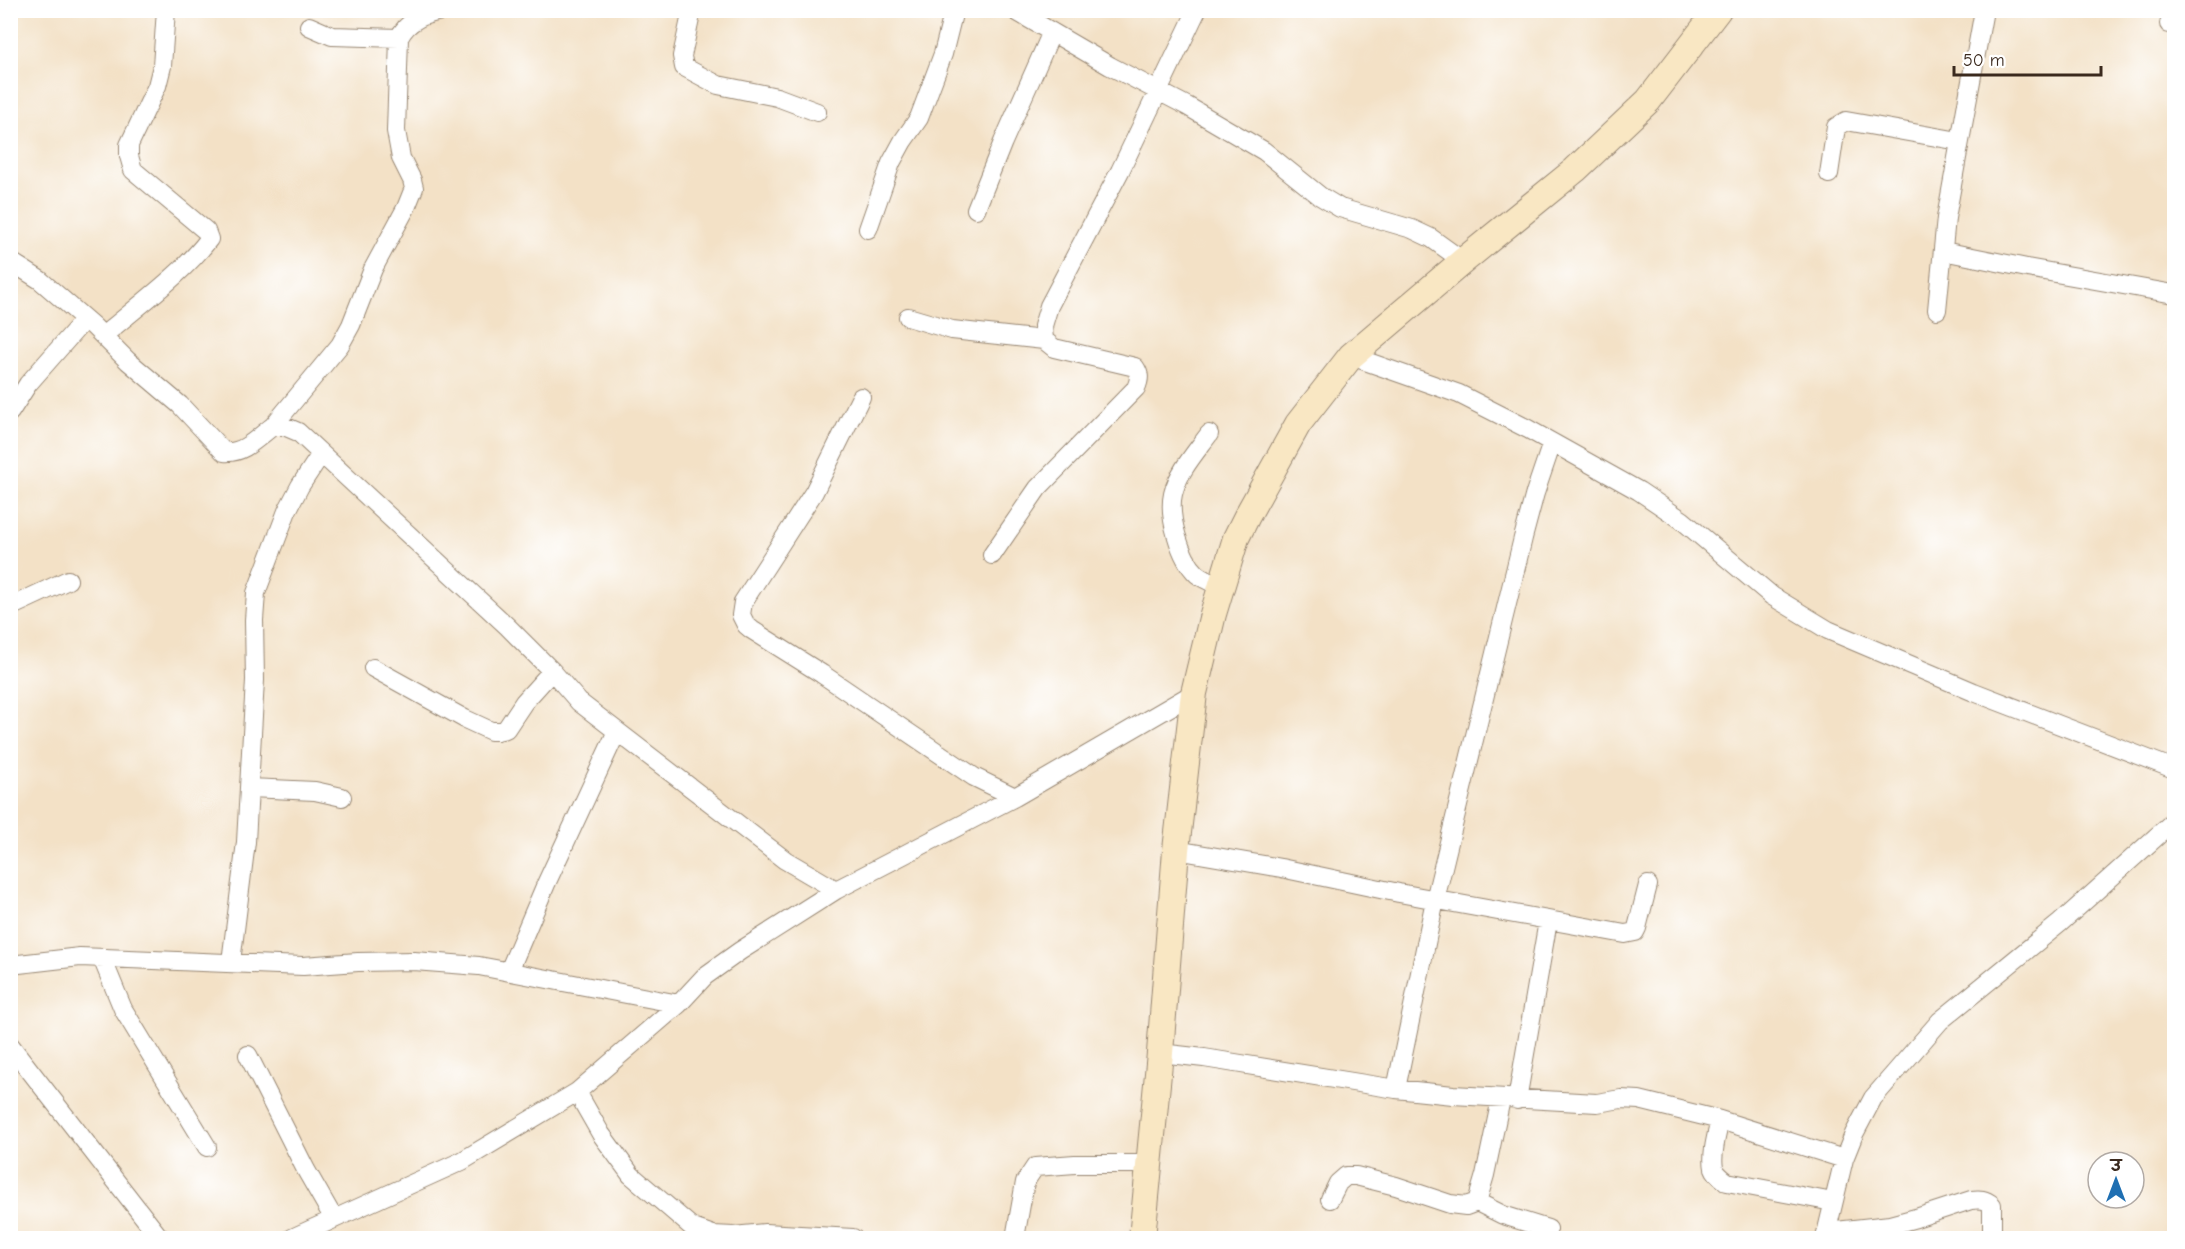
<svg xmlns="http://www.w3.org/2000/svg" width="2185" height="1249" font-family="'Comic Neue','Playpen Sans Deva',sans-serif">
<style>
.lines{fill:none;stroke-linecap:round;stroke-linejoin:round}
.street-casing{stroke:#978672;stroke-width:20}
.secondary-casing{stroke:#978672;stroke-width:28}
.street{stroke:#fff;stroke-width:18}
.secondary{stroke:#f9e7c3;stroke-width:26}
</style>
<rect width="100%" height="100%" fill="#fff"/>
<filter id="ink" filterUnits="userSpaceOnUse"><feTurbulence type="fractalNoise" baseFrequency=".0167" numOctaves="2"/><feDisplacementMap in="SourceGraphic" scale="12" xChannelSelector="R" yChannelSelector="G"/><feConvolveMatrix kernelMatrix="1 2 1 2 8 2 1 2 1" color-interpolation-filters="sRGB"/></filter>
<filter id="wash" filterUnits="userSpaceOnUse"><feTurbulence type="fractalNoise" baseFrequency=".008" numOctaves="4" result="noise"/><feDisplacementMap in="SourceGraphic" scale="24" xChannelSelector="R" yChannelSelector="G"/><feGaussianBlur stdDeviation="1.35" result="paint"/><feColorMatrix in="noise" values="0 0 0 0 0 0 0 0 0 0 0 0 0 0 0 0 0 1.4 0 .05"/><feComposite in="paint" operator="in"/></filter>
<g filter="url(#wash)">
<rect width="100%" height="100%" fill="#f3e1c6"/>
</g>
<g filter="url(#ink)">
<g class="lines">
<g class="street-casing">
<path id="street" d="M 692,10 L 682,56 L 684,67 L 718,85 L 777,97 L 817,112
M 1014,10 L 1110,66 L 1187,106 L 1264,151 L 1320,196 L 1340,208 L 1412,229 L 1431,238 L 1463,261
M 2169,24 L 2174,24
M 309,26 L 332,36 L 399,38
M 1829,174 L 1836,127 L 1846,121 L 1959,141
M 976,209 L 1003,142 L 1052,32
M 868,229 L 891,163 L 903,141 L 919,118 L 943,54 L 954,10
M 1943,251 L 2027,268 L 2174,294
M 10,261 L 40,280 L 93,326 L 128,361 L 180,405 L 224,452 C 244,454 258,437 273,426 L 284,426 L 298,432 L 507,626 L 552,671 L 579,702 L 785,860 L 836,890
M 1937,310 L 1946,218 L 1984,10
M 908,317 L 952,330 L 1044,340
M 103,336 C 135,308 184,273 209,239 L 206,231 L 133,170 L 129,156 L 129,145 L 157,86 L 162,66 L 166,10
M 1351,356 L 1459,394 L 1528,429 L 1639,491 L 1682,520 L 1772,596 L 1828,630 L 1974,692 L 2174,769
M 861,397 L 814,492 L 743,602 L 741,615 L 746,625 L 752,630 L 822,674 L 974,777 L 1015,797
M 10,412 L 28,384 L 85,319
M 273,426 L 340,345 L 351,325 L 373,269 L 406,208 L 414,188 L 412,180 L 401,158 L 396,131 L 399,38 C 408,19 429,12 449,10
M 1209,434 C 1196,452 1178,472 1173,494 C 1168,516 1180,558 1197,574 C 1203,579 1214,583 1222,587
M 992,555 L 1038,488 L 1136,388 C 1140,379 1140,374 1135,367 L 1054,348 L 1044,340 L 1043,326 L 1049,306 L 1120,171 L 1197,10
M 10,607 L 68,580
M 373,668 L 465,719 L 491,731 L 497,731 L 506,729 L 524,702 L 552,671
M 250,788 L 315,791 L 342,797
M 1176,850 L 1281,868 L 1399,893 L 1625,934 L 1635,932 L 1637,928 L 1648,885
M 102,958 L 123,1009 L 207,1147
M 231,962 L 246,842 L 255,680 L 254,620 L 256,593 L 287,511 L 300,486 L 321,454
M 10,965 L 80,957 L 303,966 L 358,962 L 414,961 L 479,966 L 679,1004
M 509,971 L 546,884 L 617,731
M 10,1045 L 160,1238
M 1160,1053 L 1204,1058 L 1396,1089 L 1453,1095 L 1597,1103 L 1621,1099 L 1639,1100 L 1720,1120 L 1844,1159
M 248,1055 L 306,1170 L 334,1219
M 1396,1089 L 1435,900 L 1523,538 L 1535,493 L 1552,443
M 577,1092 L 601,1134 L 631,1175 L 693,1228 L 713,1235 L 733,1236 L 765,1233 L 853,1238
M 1517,1100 L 1548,921
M 1720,1120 C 1717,1134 1711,1153 1714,1168 C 1716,1174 1722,1178 1727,1182 L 1833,1202
M 1330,1199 L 1338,1183 L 1346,1176 L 1356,1176 L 1396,1186 L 1450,1204 L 1466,1206 L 1477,1202 L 1485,1175 L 1501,1099
M 1477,1202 L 1503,1215 L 1548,1229
M 1827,1232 L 1890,1225 L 1916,1218 L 1971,1200 C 1980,1199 1985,1199 1992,1205 L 1992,1238
M 292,1238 L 462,1161 L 577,1092 L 679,1004 L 705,976 L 740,951 L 836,890 L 1015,797 L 1194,693
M 1015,1238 L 1025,1182 L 1035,1167 L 1075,1164 L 1149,1164
M 1825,1238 L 1844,1159 L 1854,1134 L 1873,1098 L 1940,1021 L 2060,923 L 2174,821"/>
</g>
<g class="secondary-casing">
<path id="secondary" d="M 1142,1238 L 1160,1053 L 1176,850 L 1194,693 L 1213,614 L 1236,538 L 1247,516 L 1298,424 L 1351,356 L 1463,261 L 1575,170 L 1648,101 L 1718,10"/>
</g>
<use href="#street" class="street"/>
<use href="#secondary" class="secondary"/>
</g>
</g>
<rect width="2185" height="1249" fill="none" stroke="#fff" stroke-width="36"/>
<g transform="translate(2116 1180)"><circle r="28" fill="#ffffff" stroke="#b1aaa5" stroke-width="1.5"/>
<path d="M0-4.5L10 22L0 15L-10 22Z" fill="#1f6fb2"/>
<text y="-9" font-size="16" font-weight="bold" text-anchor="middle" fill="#3b2a1e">उ</text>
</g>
<path d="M1954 66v9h147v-9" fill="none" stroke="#3b2a1e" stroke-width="3"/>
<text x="1963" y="66" font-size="18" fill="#3b2a1e" stroke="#ffffff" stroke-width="4.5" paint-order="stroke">50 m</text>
</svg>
